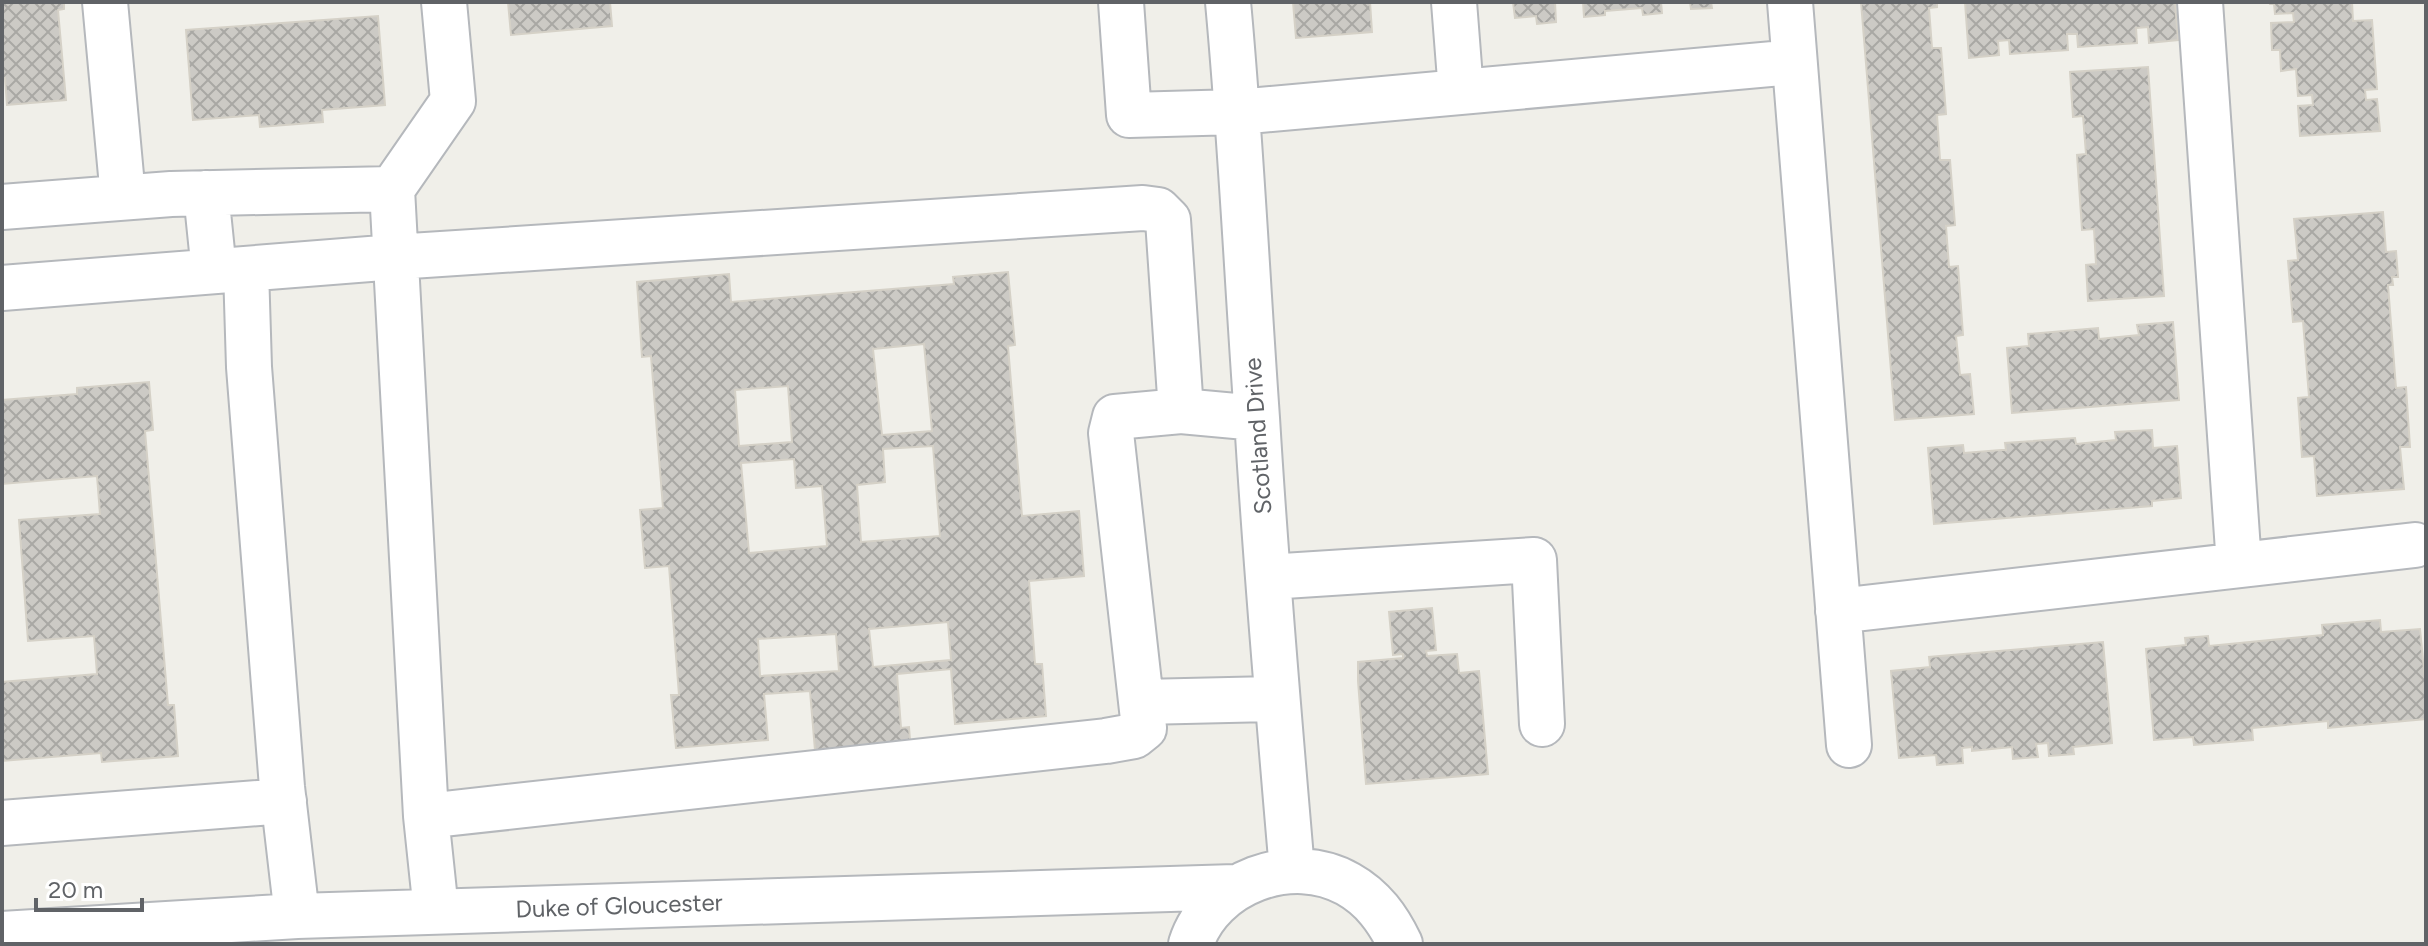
<svg xmlns="http://www.w3.org/2000/svg" width="2428" height="946" font-family="Figtree,sans-serif">
<style>
.building{fill:url(#building-cross-hatch);stroke:#d5d1c7;stroke-width:2;fill-rule:evenodd}
.lines{fill:none;stroke-linecap:round;stroke-linejoin:round}
.minor-casing{stroke:#b5b8bc;stroke-width:48}
.minor{stroke:#fff;stroke-width:44}
.labels{text-anchor:middle;stroke-width:7;stroke-linejoin:round;paint-order:stroke}
.street-label{font-size:24px;fill:#606367;stroke:#fff}
</style>
<defs>
<pattern id="building-cross-hatch" width="8" height="8" patternUnits="userSpaceOnUse" patternTransform="scale(2)"><rect width="8" height="8" fill="#cccac5"/><path d="M0 0l8 8M0 8l8-8" fill="none" stroke="#a9a8a4"/></pattern>
</defs>
<rect width="100%" height="100%" fill="#f0efe9"/>
<path class="building" d="M 2,2 L 64,2 L 64,9 L 58,10 L 66,100 L 7,105 L 5,78 L 2,79 Z
M 508,2 L 610,2 L 612,26 L 511,35 Z
M 1293,2 L 1370,2 L 1372,32 L 1296,38 Z
M 1513,2 L 1555,2 L 1556,22 L 1537,24 L 1536,16 L 1515,18 Z
M 1583,2 L 1661,2 L 1662,13 L 1643,15 L 1642,8 L 1605,11 L 1605,15 L 1584,17 Z
M 1690,2 L 1713,2 L 1711,2 L 1712,8 L 1691,9 Z
M 1861,2 L 1937,2 L 1937,7 L 1929,8 L 1932,48 L 1941,48 L 1946,114 L 1937,115 L 1940,160 L 1950,160 L 1955,225 L 1946,226 L 1949,267 L 1958,266 L 1963,335 L 1956,336 L 1960,375 L 1970,374 L 1974,414 L 1895,420 Z
M 1965,2 L 2175,2 L 2178,40 L 2149,43 L 2148,27 L 2136,28 L 2137,43 L 2078,47 L 2077,34 L 2067,34 L 2068,50 L 2010,54 L 2009,40 L 1998,41 L 1999,55 L 1969,58 Z
M 2269,2 L 2352,2 L 2353,21 L 2372,20 L 2377,89 L 2365,90 L 2366,100 L 2377,99 L 2380,131 L 2300,136 L 2298,106 L 2313,105 L 2312,95 L 2298,96 L 2296,69 L 2281,71 L 2280,50 L 2272,50 L 2271,23 L 2294,22 L 2293,13 L 2275,14 L 2274,4 L 2270,4 Z
M 378,16 L 385,105 L 322,110 L 323,122 L 260,127 L 259,115 L 193,120 L 186,30 Z
M 2148,67 L 2164,296 L 2088,301 L 2086,265 L 2096,264 L 2094,229 L 2082,230 L 2077,155 L 2086,154 L 2083,116 L 2073,117 L 2070,72 Z
M 2383,212 L 2386,252 L 2396,251 L 2398,277 L 2392,277 L 2393,285 L 2388,285 L 2396,388 L 2406,387 L 2410,447 L 2400,447 L 2404,489 L 2317,496 L 2314,456 L 2302,457 L 2298,398 L 2309,397 L 2303,321 L 2293,322 L 2288,261 L 2298,260 L 2294,219 Z
M 1008,272 L 1015,345 L 1008,346 L 1022,516 L 1079,511 L 1084,576 L 1029,581 L 1035,664 L 1042,664 L 1046,716 L 955,724 L 951,669 L 897,674 L 901,728 L 909,727 L 913,778 L 818,786 L 810,691 L 764,694 L 768,740 L 676,748 L 671,695 L 679,695 L 669,566 L 645,568 L 640,510 L 663,508 L 651,356 L 642,357 L 637,282 L 729,274 L 731,302 L 954,284 L 953,277 ZM 924,344 L 932,431 L 882,435 L 873,349 ZM 788,386 L 792,442 L 739,446 L 735,390 ZM 933,446 L 940,536 L 861,542 L 857,485 L 885,482 L 883,449 ZM 794,459 L 796,488 L 822,486 L 827,546 L 749,553 L 741,463 ZM 948,622 L 951,660 L 873,667 L 869,629 ZM 836,634 L 839,671 L 760,676 L 758,639 Z
M 2173,322 L 2179,400 L 2012,413 L 2007,348 L 2029,346 L 2028,334 L 2098,328 L 2099,339 L 2139,335 L 2137,325 Z
M 149,382 L 153,430 L 145,431 L 168,705 L 174,705 L 178,756 L 102,762 L 101,753 L 2,761 L 2,682 L 97,674 L 94,636 L 28,641 L 19,520 L 100,514 L 97,476 L 2,484 L 2,400 L 77,394 L 77,388 Z
M 2152,430 L 2153,448 L 2177,446 L 2181,498 L 2152,501 L 2152,506 L 1934,524 L 1928,448 L 1963,445 L 1964,453 L 2001,450 L 2006,450 L 2005,443 L 2075,438 L 2076,444 L 2116,440 L 2115,432 Z
M 1432,608 L 1436,650 L 1426,651 L 1427,656 L 1457,654 L 1459,673 L 1479,671 L 1488,774 L 1366,784 L 1358,681 L 1358,662 L 1403,658 L 1403,654 L 1393,655 L 1389,612 Z
M 2380,620 L 2381,632 L 2420,629 L 2426,690 L 2426,719 L 2328,728 L 2328,721 L 2252,728 L 2253,740 L 2194,745 L 2193,737 L 2154,740 L 2146,649 L 2186,645 L 2185,638 L 2208,636 L 2209,646 L 2323,635 L 2322,625 Z
M 2103,642 L 2112,743 L 2073,747 L 2074,754 L 2049,756 L 2048,743 L 2036,744 L 2038,757 L 2013,759 L 2012,747 L 1972,751 L 1972,747 L 1962,748 L 1963,763 L 1937,765 L 1936,755 L 1899,758 L 1891,671 L 1930,667 L 1929,657 Z"/>
<g class="lines">
<g class="minor-casing">
<path id="minor" d="M 105,2 L 123,197
M 1121,2 L 1129,115 L 1238,112 L 1794,62
M 1228,2 C 1241,141 1247,279 1257,418 C 1266,569 1279,720 1292,870
M 1454,2 L 1461,92
M 1790,2 L 1849,745
M 2200,2 L 2239,565
M 206,193 L 214,271
M 2,207 L 171,194 L 392,189
M 246,269 L 249,367 L 282,787 L 297,916
M 2,288 L 395,257 L 1143,208 L 1158,210 L 1168,220 L 1181,411
M 1268,577 L 1534,560 L 1542,724
M 1838,611 L 2415,545
M 1142,702 L 1277,699
M 426,816 L 1106,741 L 1134,736 L 1144,728 L 1111,433 L 1115,417 L 1181,411 L 1257,418
M 2,823 L 284,801
M 436,911 L 426,816 L 392,189 L 453,101 L 444,2
M 2,934 L 297,916 L 1235,887
M 1191,944 C 1211,882 1292,852 1348,884 C 1373,898 1388,919 1400,944"/>
</g>
<use href="#minor" class="minor"/>
</g>
<g class="labels">
<g class="street-label">
<text transform="translate(1258 436) rotate(-94)" y="8">Scotland Drive</text>
<text transform="translate(619 906) rotate(-2)" y="8">Duke of Gloucester</text>
</g>
</g>
<rect width="2428" height="946" fill="none" stroke="#606367" stroke-width="8"/>
<path d="M36 898v12h106v-12" fill="none" stroke="#606367" stroke-width="4"/>
<text x="48" y="898" font-size="24" fill="#606367" stroke="#ffffff" stroke-width="6" paint-order="stroke">20 m</text>
</svg>
